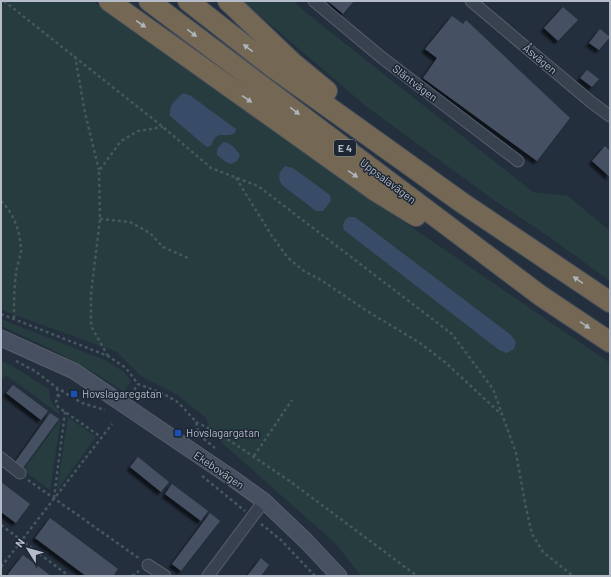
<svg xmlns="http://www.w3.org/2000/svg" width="611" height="577" font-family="Barlow,sans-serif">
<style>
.green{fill:#263c3f}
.water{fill:#394c67}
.building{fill:#455162;filter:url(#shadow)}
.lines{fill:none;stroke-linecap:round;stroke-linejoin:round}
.street-casing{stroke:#565f6c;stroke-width:13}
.secondary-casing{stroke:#565f6c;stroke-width:17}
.highway-casing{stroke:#434c59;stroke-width:22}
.path{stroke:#44595c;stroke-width:2.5;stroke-dasharray:3 3;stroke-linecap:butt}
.street{stroke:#38414e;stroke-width:11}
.secondary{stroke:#465061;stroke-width:15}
.highway{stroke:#746855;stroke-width:20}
.oneway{fill:#aeb4bd}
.transit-dot{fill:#1a4fb4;stroke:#1d2633;stroke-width:1.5}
.labels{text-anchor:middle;stroke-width:3;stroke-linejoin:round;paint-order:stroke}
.shield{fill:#1d2633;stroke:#878f9c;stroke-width:1}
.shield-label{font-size:10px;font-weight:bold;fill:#b4bcc9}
.street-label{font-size:11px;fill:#b4bcc9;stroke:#1d2633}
.poi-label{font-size:11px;fill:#b4bcc9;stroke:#1d2633;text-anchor:start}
</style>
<defs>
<filter id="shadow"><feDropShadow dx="-3.5" dy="3.5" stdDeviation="1" flood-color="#0009"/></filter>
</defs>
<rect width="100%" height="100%" fill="#242f3e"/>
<path class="green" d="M 1,1 L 93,1 L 397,217 L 610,363 L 610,576 L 361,576 L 336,544 L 211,433 L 206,418 L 176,394 L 141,376 L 117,352 L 1,310 Z
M 243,1 L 293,1 L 309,15 L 533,192 L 568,196 L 610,231 L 610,281 L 545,234 L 491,198 L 367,107 Z
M 1,319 L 107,361 L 124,372 L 131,381 L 124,392 C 85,365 44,345 1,326 Z
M 1,361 L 14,367 L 50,390 C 48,400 53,404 59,411 L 59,414 L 6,375 L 1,381 Z
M 68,417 L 96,437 L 57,490 Z
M 61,419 L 50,490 L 23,470 Z"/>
<path class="water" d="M 183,93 L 191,96 L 236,129 L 235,133 C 224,139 217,128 211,146 L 207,147 L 203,144 L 170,116 C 169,104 175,101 183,93 Z
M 224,142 C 232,144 235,148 240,155 L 237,161 L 231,164 L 226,162 L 217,155 C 216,148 219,146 224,142 Z
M 285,166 L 293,168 L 330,195 L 331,201 L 323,211 L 316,211 L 282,185 C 277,177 279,172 285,166 Z
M 349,217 L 355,217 L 511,335 L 516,342 L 514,349 L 507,353 L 499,350 L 344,230 L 343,225 L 345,220 Z"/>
<path class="building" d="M 328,1 L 354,1 L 343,14 Z
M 563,7 L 578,20 L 558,41 L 544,28 Z
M 452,16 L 463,24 L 466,20 L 570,118 L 537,161 L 423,78 L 437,58 L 425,49 Z
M 600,29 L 610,37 L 599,50 L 589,43 Z
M 587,70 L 599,79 L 592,87 L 580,78 Z
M 605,146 L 610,151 L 610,177 L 592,161 Z
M 13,385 L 48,411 L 41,420 L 6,393 Z
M 50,413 L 59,419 L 23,468 L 15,462 Z
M 138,457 L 169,482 L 161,492 L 130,467 Z
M 1,482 L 30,504 L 16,523 L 1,512 Z
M 172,484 L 208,511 L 201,521 L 165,494 Z
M 210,513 L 220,521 L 181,571 L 172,564 Z
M 50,518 L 118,569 L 113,576 L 86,576 L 35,538 Z
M 23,555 L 51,576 L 10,576 L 8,574 Z
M 261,558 L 269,565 L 261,576 L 247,576 Z"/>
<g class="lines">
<g class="street-casing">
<path id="street" d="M 314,1 L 381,57 L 518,161
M 471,1 L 591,102 L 610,116
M 1,458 L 20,473
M 148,565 L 165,576
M 208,576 L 264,501"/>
</g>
<g class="secondary-casing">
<path id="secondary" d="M 1,338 L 74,371 L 232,478 L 264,501 L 306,541 L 339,576"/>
</g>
<g class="highway-casing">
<path id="highway" d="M 109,1 L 377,192 L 416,216
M 149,1 L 541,296 L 610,342
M 188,1 L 271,66 L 461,202 L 610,302
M 228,1 L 293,63 L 327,91"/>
</g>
<path class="path" d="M 4,1 L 163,127 L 211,168 L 258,186 L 452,334 L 493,389 L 516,453 L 525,503 L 532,534 L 543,552 L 573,576
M 75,56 L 85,113 L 99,170
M 236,178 L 272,236 L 288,258 L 304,271 L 321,280 L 367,311 L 420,343 L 446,363 L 501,414
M 1,201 C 14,213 21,234 21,251 C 20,258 17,266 16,273 C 14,288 14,304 14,319
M 100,219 L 130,222 L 150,233 L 163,247 L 188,258
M 1,314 L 108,356 L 126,368 L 138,384 L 164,394 L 179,403 L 196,422 L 199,435 L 198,440
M 108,356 L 91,326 L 91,294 L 100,219 L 99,171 L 121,141 L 138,131 L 163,127
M 16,361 L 35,371 L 57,388 L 82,403 L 105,410
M 57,388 L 58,397 L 56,402 L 58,407 L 101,437
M 131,395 L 138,384
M 58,397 L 64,388
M 196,422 L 220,434 L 291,482 L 417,576
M 199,435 L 215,448
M 254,456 L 292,400
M 202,476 L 245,511
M 28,480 L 140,559
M 54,498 L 65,412
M 261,524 L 281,540 L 315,576
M 1,525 L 69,576
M 1,567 L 112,424
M 132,576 L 139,571"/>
<use href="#street" class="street"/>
<use href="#secondary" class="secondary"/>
<use href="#highway" class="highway"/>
</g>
<defs><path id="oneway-solid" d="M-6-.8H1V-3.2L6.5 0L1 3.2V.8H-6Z"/></defs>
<g class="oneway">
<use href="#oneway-solid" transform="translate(141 24) rotate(35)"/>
<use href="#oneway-solid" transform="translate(192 33) rotate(37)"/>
<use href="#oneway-solid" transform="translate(248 48) rotate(-142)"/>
<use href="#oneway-solid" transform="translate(247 99) rotate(35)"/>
<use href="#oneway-solid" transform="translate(295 111) rotate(37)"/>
<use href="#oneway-solid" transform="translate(353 174) rotate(35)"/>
<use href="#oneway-solid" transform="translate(578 280) rotate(-146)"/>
<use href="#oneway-solid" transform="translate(585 325) rotate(34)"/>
</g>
<g class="transit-dot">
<rect x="70" y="390" width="8" height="8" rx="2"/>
<rect x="174" y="429" width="8" height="8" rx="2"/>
</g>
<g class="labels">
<rect class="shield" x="334" y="140" width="22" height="16" rx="3"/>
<g class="shield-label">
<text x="345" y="152">E 4</text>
</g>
<g class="street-label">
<text transform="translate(540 59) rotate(40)" y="4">Åsvägen</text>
<text transform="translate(415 83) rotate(37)" y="4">Släntvägen</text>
<text transform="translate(388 181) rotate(37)" y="4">Uppsalavägen</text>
<text transform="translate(219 470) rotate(34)" y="4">Ekebovägen</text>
</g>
<g class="poi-label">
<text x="82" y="398">Hovslagaregatan</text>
<text x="186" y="437">Hovslagargatan</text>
</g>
</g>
<rect width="611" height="577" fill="none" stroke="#b4bcc9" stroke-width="4"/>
<g transform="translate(28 549) rotate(307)" stroke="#1d2633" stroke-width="3" paint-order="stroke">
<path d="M0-3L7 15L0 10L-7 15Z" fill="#b4bcc9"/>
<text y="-6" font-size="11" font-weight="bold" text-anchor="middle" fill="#b4bcc9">N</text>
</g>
</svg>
